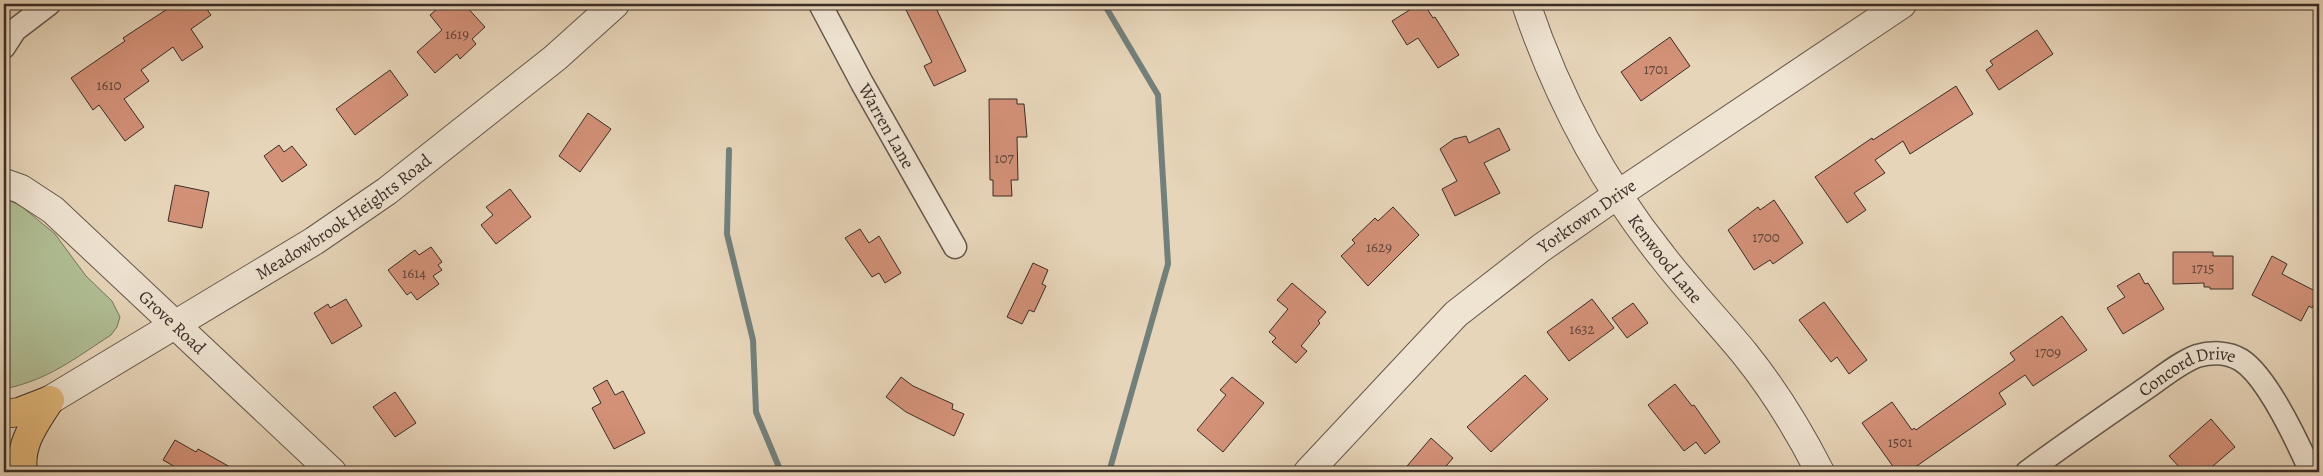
<svg xmlns="http://www.w3.org/2000/svg" width="2323" height="476" font-family="Alegreya,serif">
<style>
.green{fill:#b0be94;stroke:#75765e}
.lines{fill:none;stroke-linecap:round;stroke-linejoin:round}
.stream{stroke:#72807c;stroke-width:6}
.building{fill:#d39178;stroke:#3a2d27}
.minor-casing{stroke:#65574c;stroke-width:25}
.tertiary-casing{stroke:#65574c;stroke-width:30}
.trunk-casing{stroke:#3a2d27;stroke-width:30}
.minor{stroke:#efe4d2;stroke-width:22}
.tertiary{stroke:#efe4d2;stroke-width:28}
.trunk{stroke:#e4ba7c;stroke-width:28}
.labels{text-anchor:middle;stroke-width:4;stroke-linejoin:round;paint-order:stroke}
.number-label{font-size:15px;fill:#60463b}
.street-label{font-size:18px;fill:#3a2d27;stroke:#efe4d2}
</style>
<rect width="100%" height="100%" fill="#e7d5b9"/>
<filter id="stains"><feTurbulence type="fractalNoise" baseFrequency=".004" numOctaves="4"/><feColorMatrix values="0 0 0 0 .2 0 0 0 0 .09 0 0 0 0 .02 0 0 0 .5 -.17"/></filter>
<radialGradient id="worn" r=".72"><stop offset=".6" stop-color="#630" stop-opacity="0"/><stop offset="1" stop-color="#630" stop-opacity=".3"/></radialGradient>
<path class="green" d="M 4,198 L 21,206 L 55,234 L 86,276 L 112,301 L 120,317 L 117,327 L 111,335 C 74,359 48,380 4,389 Z"/>
<g class="lines">
<path class="stream" d="M 1104,4 L 1158,95 L 1168,264 L 1109,472
M 729,150 L 727,234 L 753,340 L 756,412 L 781,472"/>
</g>
<path class="building" d="M 175,4 L 203,4 L 211,15 L 191,29 L 203,47 L 182,61 L 173,47 L 141,70 L 149,81 L 124,99 L 144,127 L 125,141 L 99,105 L 93,110 L 71,78 L 125,41 L 123,38 Z
M 443,4 L 464,4 L 485,27 L 472,39 L 476,44 L 460,59 L 457,54 L 435,73 L 417,52 L 442,30 L 430,15 Z
M 903,4 L 934,4 L 966,71 L 934,86 L 924,66 L 932,62 Z
M 1419,4 L 1424,4 L 1433,18 L 1435,17 L 1459,55 L 1438,68 L 1418,38 L 1407,45 L 1392,21 Z
M 2037,30 L 2053,54 L 1999,90 L 1986,70 L 1993,65 L 1990,61 Z
M 1670,37 L 1690,66 L 1641,101 L 1621,72 Z
M 390,70 L 408,95 L 355,135 L 336,109 Z
M 1956,86 L 1973,114 L 1910,154 L 1903,141 L 1875,160 L 1885,173 L 1854,193 L 1866,210 L 1847,223 L 1815,177 L 1872,138 L 1873,140 Z
M 989,99 L 1017,99 L 1017,104 L 1024,104 L 1027,137 L 1017,137 L 1018,180 L 1011,180 L 1012,196 L 993,196 L 993,180 L 990,180 Z
M 588,113 L 611,129 L 580,172 L 559,156 Z
M 1499,128 L 1510,150 L 1484,163 L 1500,193 L 1455,216 L 1442,189 L 1457,181 L 1440,149 L 1454,139 L 1466,136 L 1469,143 Z
M 279,145 L 284,152 L 292,146 L 307,165 L 282,182 L 264,156 Z
M 175,185 L 209,192 L 202,228 L 168,221 Z
M 510,189 L 531,217 L 496,244 L 481,225 L 493,215 L 486,207 Z
M 1774,200 L 1803,243 L 1773,264 L 1770,260 L 1754,270 L 1728,230 L 1758,207 L 1760,210 Z
M 1393,207 L 1419,235 L 1368,286 L 1341,256 L 1355,243 L 1352,240 L 1375,218 L 1378,221 Z
M 860,229 L 869,243 L 879,236 L 901,273 L 885,283 L 879,273 L 872,277 L 845,238 Z
M 431,247 L 442,262 L 438,265 L 442,270 L 433,276 L 439,284 L 417,300 L 411,292 L 407,295 L 388,270 L 415,250 L 419,255 Z
M 2173,252 L 2213,252 L 2213,256 L 2233,256 L 2233,289 L 2210,289 L 2210,287 L 2204,287 L 2204,283 L 2173,284 Z
M 2272,256 L 2287,264 L 2282,274 L 2319,293 L 2312,308 L 2309,306 L 2301,321 L 2252,295 Z
M 1033,263 L 1048,270 L 1042,284 L 1046,286 L 1034,312 L 1029,310 L 1022,324 L 1007,317 Z
M 2139,273 L 2145,284 L 2148,283 L 2164,309 L 2123,334 L 2107,308 L 2125,297 L 2117,286 Z
M 1292,283 L 1326,312 L 1318,321 L 1320,323 L 1301,346 L 1307,351 L 1296,363 L 1272,342 L 1276,338 L 1269,332 L 1288,309 L 1277,300 Z
M 346,299 L 362,326 L 332,344 L 314,313 L 328,304 L 330,308 Z
M 1592,299 L 1614,328 L 1569,361 L 1547,332 Z
M 1824,302 L 1867,360 L 1849,374 L 1837,357 L 1831,362 L 1799,320 Z
M 1633,303 L 1648,323 L 1627,338 L 1612,318 Z
M 2062,316 L 2087,350 L 2033,386 L 2025,375 L 1999,393 L 2006,404 L 1908,472 L 1897,472 L 1862,423 L 1892,402 L 1912,430 L 1914,428 L 1916,430 L 2015,360 L 2010,353 Z
M 1525,375 L 1548,399 L 1491,452 L 1467,427 Z
M 901,377 L 913,386 L 953,404 L 952,409 L 964,414 L 954,436 L 906,412 L 886,397 Z
M 1232,377 L 1264,403 L 1223,452 L 1197,430 L 1226,395 L 1220,390 Z
M 607,380 L 615,395 L 623,391 L 645,433 L 614,449 L 592,408 L 601,403 L 593,388 Z
M 1675,384 L 1692,406 L 1694,405 L 1720,442 L 1705,454 L 1696,442 L 1684,451 L 1648,405 Z
M 395,392 L 416,423 L 395,437 L 373,407 Z
M 2211,419 L 2235,447 L 2206,472 L 2184,472 L 2169,456 Z
M 1431,438 L 1453,458 L 1441,472 L 1402,472 Z
M 175,440 L 196,452 L 198,449 L 239,472 L 184,472 L 163,460 Z"/>
<g class="lines">
<g class="minor-casing">
<g id="minor">
<path id="s1" d="M 820,4 L 862,83 L 955,247"/>
<path d="M 4,47 L 15,30 L 49,4"/>
<path id="s2" d="M 2027,472 C 2065,444 2103,418 2142,391 C 2159,380 2178,363 2197,356 C 2211,352 2228,352 2241,360 C 2267,376 2298,443 2311,472"/>
</g>
</g>
<g class="tertiary-casing">
<g id="tertiary">
<path id="s3" d="M 1526,4 C 1557,96 1601,180 1662,256 C 1688,290 1718,321 1745,354 C 1774,390 1799,431 1820,472"/>
<path id="s4" d="M 4,183 L 21,189 L 53,210 L 332,472"/>
<path id="s5" d="M 50,400 L 314,241 L 387,191 L 555,58 L 615,4"/>
<path id="s6" d="M 1308,472 L 1456,314 L 1541,248 L 1617,195 L 1902,4"/>
</g>
</g>
<g class="trunk-casing">
<path id="trunk" d="M 4,414 L 19,412 L 50,400
M 23,472 C 19,443 35,424 50,400"/>
</g>
<use href="#minor" class="minor"/>
<use href="#tertiary" class="tertiary"/>
<use href="#trunk" class="trunk"/>
</g>
<g class="labels">
<g class="number-label">
<text x="457" y="39">1619</text>
<text x="1656" y="74">1701</text>
<text x="109" y="90">1610</text>
<text x="1004" y="163">107</text>
<text x="1766" y="242">1700</text>
<text x="1379" y="252">1629</text>
<text x="2203" y="273">1715</text>
<text x="414" y="278">1614</text>
<text x="1582" y="334">1632</text>
<text x="2048" y="357">1709</text>
<text x="1900" y="447">1501</text>
</g>
<g class="street-label">
<text dy="6" stroke="none"><textPath href="#s1" startOffset="139">Warren Lane</textPath></text>
<text dy="6" stroke="none"><textPath href="#s5" startOffset="346">Meadowbrook Heights Road</textPath></text>
<text dy="6" stroke="none"><textPath href="#s6" startOffset="380">Yorktown Drive</textPath></text>
<text dy="6" stroke="none"><textPath href="#s3" startOffset="292">Kenwood Lane</textPath></text>
<text dy="6" stroke="none"><textPath href="#s4" startOffset="220">Grove Road</textPath></text>
<text dy="6" stroke="none"><textPath href="#s2" startOffset="192">Concord Drive</textPath></text>
</g>
</g>
<rect width="2323" height="476" fill="none" stroke="#e7d5b9" stroke-width="20"/>
<rect x="5" y="5" width="2313" height="466" fill="none" stroke="#3a2d27" stroke-width="2.5"/>
<rect x="10" y="10" width="2303" height="456" fill="none" stroke="#3a2d27"/>
<rect width="100%" height="100%" filter="url(#stains)"/>
<rect width="100%" height="100%" fill="url(#worn)"/>
</svg>
